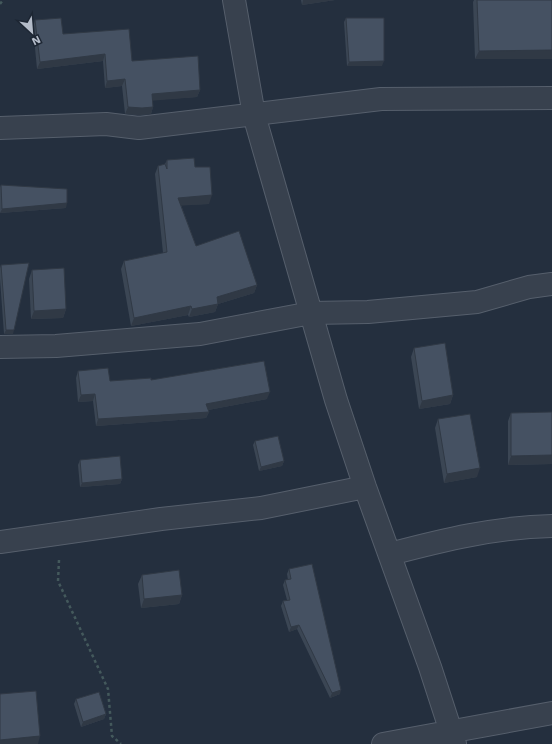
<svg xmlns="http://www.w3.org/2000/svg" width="552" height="744" font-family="'Work Sans',sans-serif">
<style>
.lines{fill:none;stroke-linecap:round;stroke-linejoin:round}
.minor-casing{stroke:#565f6c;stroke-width:24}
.path{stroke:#44595c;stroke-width:2.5;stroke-dasharray:3 3;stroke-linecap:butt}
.minor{stroke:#38414e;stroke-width:22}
.wall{fill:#3b4654}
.shaded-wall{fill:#303945}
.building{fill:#455162;stroke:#303945}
</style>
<rect width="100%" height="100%" fill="#242f3e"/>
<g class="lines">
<g class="minor-casing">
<path id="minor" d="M 234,0 L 254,115 L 336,400 L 365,487 L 430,667 L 455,744
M 0,128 L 106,124 L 139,128 L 381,99 L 552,98
M 0,347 L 56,346 L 200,334 L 311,313 L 368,312 L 477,302 L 529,287 L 552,284
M 0,542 L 161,519 L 261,508 L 365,487
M 390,554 C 443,540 497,527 552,526
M 383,744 L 552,713"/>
</g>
<path class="path" d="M 0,4 L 3,0
M 59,560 L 58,581 L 108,689 L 112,736 L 121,744"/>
<use href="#minor" class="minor"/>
</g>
<path class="wall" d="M 301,0 L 335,0 L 302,5 Z
M 474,0 L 552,0 L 475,59 L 473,2 Z
M 346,18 L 382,66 L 347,66 L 344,22 Z
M 35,20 L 63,34 L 132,61 L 200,90 L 197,97 L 152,100 L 153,107 L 151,114 L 139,115 L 125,114 L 122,86 L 105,88 L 103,61 L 37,69 L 33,27 Z
M 167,160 L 195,167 L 209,204 L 181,205 L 196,246 L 257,285 L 254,293 L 218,304 L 215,312 L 189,317 L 188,315 L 131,326 L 121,269 L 124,261 L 163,253 L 155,174 L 158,166 L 165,164 Z
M 1,185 L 66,208 L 0,213 L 0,187 Z
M 1,265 L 13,334 L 4,334 L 0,279 L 0,268 Z
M 32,270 L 66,309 L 63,318 L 31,319 L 29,279 Z
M 414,348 L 453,395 L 450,404 L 419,409 L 411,357 Z
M 78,371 L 110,381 L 151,380 L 267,399 L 208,410 L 209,412 L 206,418 L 96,426 L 93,401 L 78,402 L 76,378 Z
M 552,412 L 552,464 L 508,465 L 508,421 L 511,413 Z
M 438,419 L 477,477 L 444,483 L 435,428 Z
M 255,441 L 284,461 L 282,466 L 259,471 L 253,445 Z
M 80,460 L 122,479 L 120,484 L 80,487 L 78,465 Z
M 289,569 L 340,694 L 330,698 L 297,629 L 289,632 L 281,606 L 283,601 L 287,600 L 283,585 L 285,580 L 288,580 L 287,574 Z
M 142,575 L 182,595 L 179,604 L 141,608 L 138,584 Z
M 76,699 L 106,714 L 104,719 L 81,727 L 74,704 Z"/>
<path class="shaded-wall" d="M 303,0 L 335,0 L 302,5 Z
M 552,50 L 552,59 L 475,59 L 479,51 Z
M 105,54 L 103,61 L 37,69 L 40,62 Z
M 384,61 L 382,66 L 347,66 L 349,62 Z
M 125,79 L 122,86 L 105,88 L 107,81 Z
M 200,90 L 197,97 L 149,101 L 152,94 Z
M 128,107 L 153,107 L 151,114 L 139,115 L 125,114 Z
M 212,195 L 209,204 L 175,206 L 178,198 Z
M 67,203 L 66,208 L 0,213 L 2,209 Z
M 257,285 L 254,293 L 218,304 L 215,312 L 189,317 L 192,309 L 217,297 Z
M 191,306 L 188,315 L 131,326 L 134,318 Z
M 66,309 L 63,318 L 31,319 L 34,311 Z
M 6,330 L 14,330 L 13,334 L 4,334 Z
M 270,392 L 267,399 L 203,411 L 206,404 Z
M 95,394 L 93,401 L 78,402 L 81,395 Z
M 453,395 L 450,404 L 419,409 L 422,401 Z
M 209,412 L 206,418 L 96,426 L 98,419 Z
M 552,455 L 552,464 L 508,465 L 511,456 Z
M 284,461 L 282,466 L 259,471 L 261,467 Z
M 480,468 L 477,477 L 444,483 L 447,474 Z
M 122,479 L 120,484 L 80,487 L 82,483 Z
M 182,595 L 179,604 L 141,608 L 144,599 Z
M 299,625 L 297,629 L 289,632 L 291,627 Z
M 341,690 L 340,694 L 330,698 L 332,693 Z
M 106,714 L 104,719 L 81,727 L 83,722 Z
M 40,736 L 38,744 L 0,744 L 0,740 Z"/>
<path class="building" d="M 477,0 L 552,0 L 552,50 L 479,51 Z
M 61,18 L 63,34 L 129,29 L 132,61 L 198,56 L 200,90 L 152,94 L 153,107 L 142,108 L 128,107 L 125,79 L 107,81 L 105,54 L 40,62 L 35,20 Z
M 346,18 L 384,18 L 384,61 L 349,62 Z
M 194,158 L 195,167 L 210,167 L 212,195 L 178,198 L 196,246 L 239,231 L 257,285 L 217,297 L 218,304 L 192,309 L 191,306 L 134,318 L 124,261 L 167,252 L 158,166 L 165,164 L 167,169 L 167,160 Z
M 1,185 L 67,189 L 67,203 L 2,209 Z
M 29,263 L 14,330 L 6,330 L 1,265 Z
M 64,268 L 66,309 L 34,311 L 32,270 Z
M 445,343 L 453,395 L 422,401 L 414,348 Z
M 264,361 L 270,392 L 206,404 L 209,412 L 98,419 L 95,394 L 81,395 L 78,371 L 108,368 L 110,381 L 151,378 L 151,380 Z
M 552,412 L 552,455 L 511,456 L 511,413 Z
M 470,414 L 480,468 L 447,474 L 438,419 Z
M 278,436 L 284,461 L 261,467 L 255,441 Z
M 120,456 L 122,479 L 82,483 L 80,460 Z
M 312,564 L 341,690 L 332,693 L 299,625 L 291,627 L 283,601 L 290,600 L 285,580 L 291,579 L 289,569 Z
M 179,570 L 182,595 L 144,599 L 142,575 Z
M 36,691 L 40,736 L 0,740 L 0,694 Z
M 99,692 L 106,714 L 83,722 L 76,699 Z"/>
<g transform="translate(32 32) rotate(154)" stroke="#1d2633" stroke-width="3" paint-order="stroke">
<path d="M0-3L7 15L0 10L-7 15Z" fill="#b4bcc9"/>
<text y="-6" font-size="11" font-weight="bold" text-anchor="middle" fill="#b4bcc9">N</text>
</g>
</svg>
